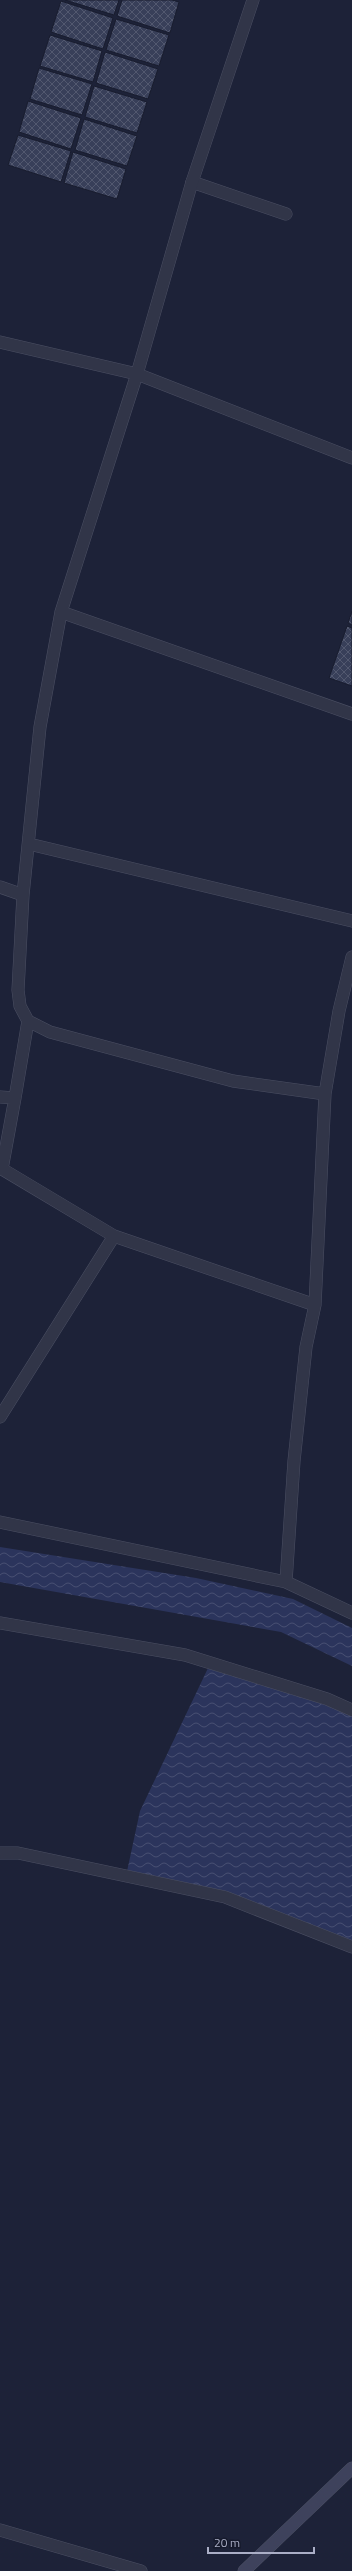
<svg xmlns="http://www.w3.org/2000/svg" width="352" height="2571" font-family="'Titillium Web',sans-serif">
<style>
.water{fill:url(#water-waves)}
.building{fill:url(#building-cross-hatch);stroke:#181c2e}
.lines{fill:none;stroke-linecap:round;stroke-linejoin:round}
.lane-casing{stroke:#4b4f63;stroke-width:13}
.street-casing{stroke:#4b4f63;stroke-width:13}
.secondary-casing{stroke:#4b4f63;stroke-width:13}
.lane{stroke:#313548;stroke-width:12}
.street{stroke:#313548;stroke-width:12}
.secondary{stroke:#3e425c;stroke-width:12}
</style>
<defs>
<pattern id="water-waves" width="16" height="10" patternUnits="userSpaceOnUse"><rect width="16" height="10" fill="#2b345c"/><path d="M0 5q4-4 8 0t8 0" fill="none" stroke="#474f72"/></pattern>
<pattern id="building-cross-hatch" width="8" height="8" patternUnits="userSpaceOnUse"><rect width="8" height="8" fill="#383f59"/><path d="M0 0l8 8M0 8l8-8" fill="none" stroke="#52586f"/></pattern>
</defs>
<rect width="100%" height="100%" fill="#1d2238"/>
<path class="water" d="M 0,1547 L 196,1578 L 293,1599 L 352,1628 L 352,1666 L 281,1632 L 0,1582 Z
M 209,1666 L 352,1710 L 352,1947 L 225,1897 L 126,1876 L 140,1811 Z"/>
<path class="building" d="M 65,0 L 119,0 L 114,15 Z
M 122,0 L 172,0 L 179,2 L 170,33 L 117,16 Z
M 61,1 L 113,18 L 103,49 L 51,32 Z
M 116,19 L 169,35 L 159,66 L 106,50 Z
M 50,35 L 102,51 L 93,82 L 40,66 Z
M 105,52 L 158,69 L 148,99 L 96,83 Z
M 39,68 L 92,84 L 82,115 L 30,99 Z
M 94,86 L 147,102 L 137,133 L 85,117 Z
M 28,101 L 81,118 L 71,149 L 19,132 Z
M 84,119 L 137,136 L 127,166 L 75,150 Z
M 18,135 L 71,151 L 61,182 L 8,165 Z
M 73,152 L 126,169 L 117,199 L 64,183 Z
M 352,611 L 352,625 L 348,623 Z
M 347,626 L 352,628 L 352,686 L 329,678 Z"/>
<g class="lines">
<g class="lane-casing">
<path id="lane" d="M 192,182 L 286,214
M 0,1853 L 18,1853 L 225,1897 L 352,1947
M 0,2530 L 141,2571"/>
</g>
<g class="street-casing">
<path id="street" d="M 253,0 L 192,182 L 137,374 L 61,612 L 40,727 L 23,895 L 18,990 L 20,1006 L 28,1021 L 50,1032 L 233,1081 L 325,1094
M 0,342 L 137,374 L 352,458
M 61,612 L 352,714
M 29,844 L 352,921
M 0,887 L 23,895
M 0,1097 L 15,1098 L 28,1021
M 114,1236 L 315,1305
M 0,1417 L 114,1236 L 2,1169 L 15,1098
M 0,1522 L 286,1582 L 352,1613
M 286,1582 L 294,1461 L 306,1347 L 315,1305 L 325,1094 L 339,1011 L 352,957
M 0,1623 L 185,1655 L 327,1699 L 352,1710"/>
</g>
<g class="secondary-casing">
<path id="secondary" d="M 244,2571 L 352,2468"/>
</g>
<use href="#lane" class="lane"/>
<use href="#street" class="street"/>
<use href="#secondary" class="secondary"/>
</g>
<path d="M208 2547v6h106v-6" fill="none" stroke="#aaaec6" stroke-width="2"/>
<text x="214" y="2547" font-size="12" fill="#aaaec6" stroke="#161a2c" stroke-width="3" paint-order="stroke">20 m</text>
</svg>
